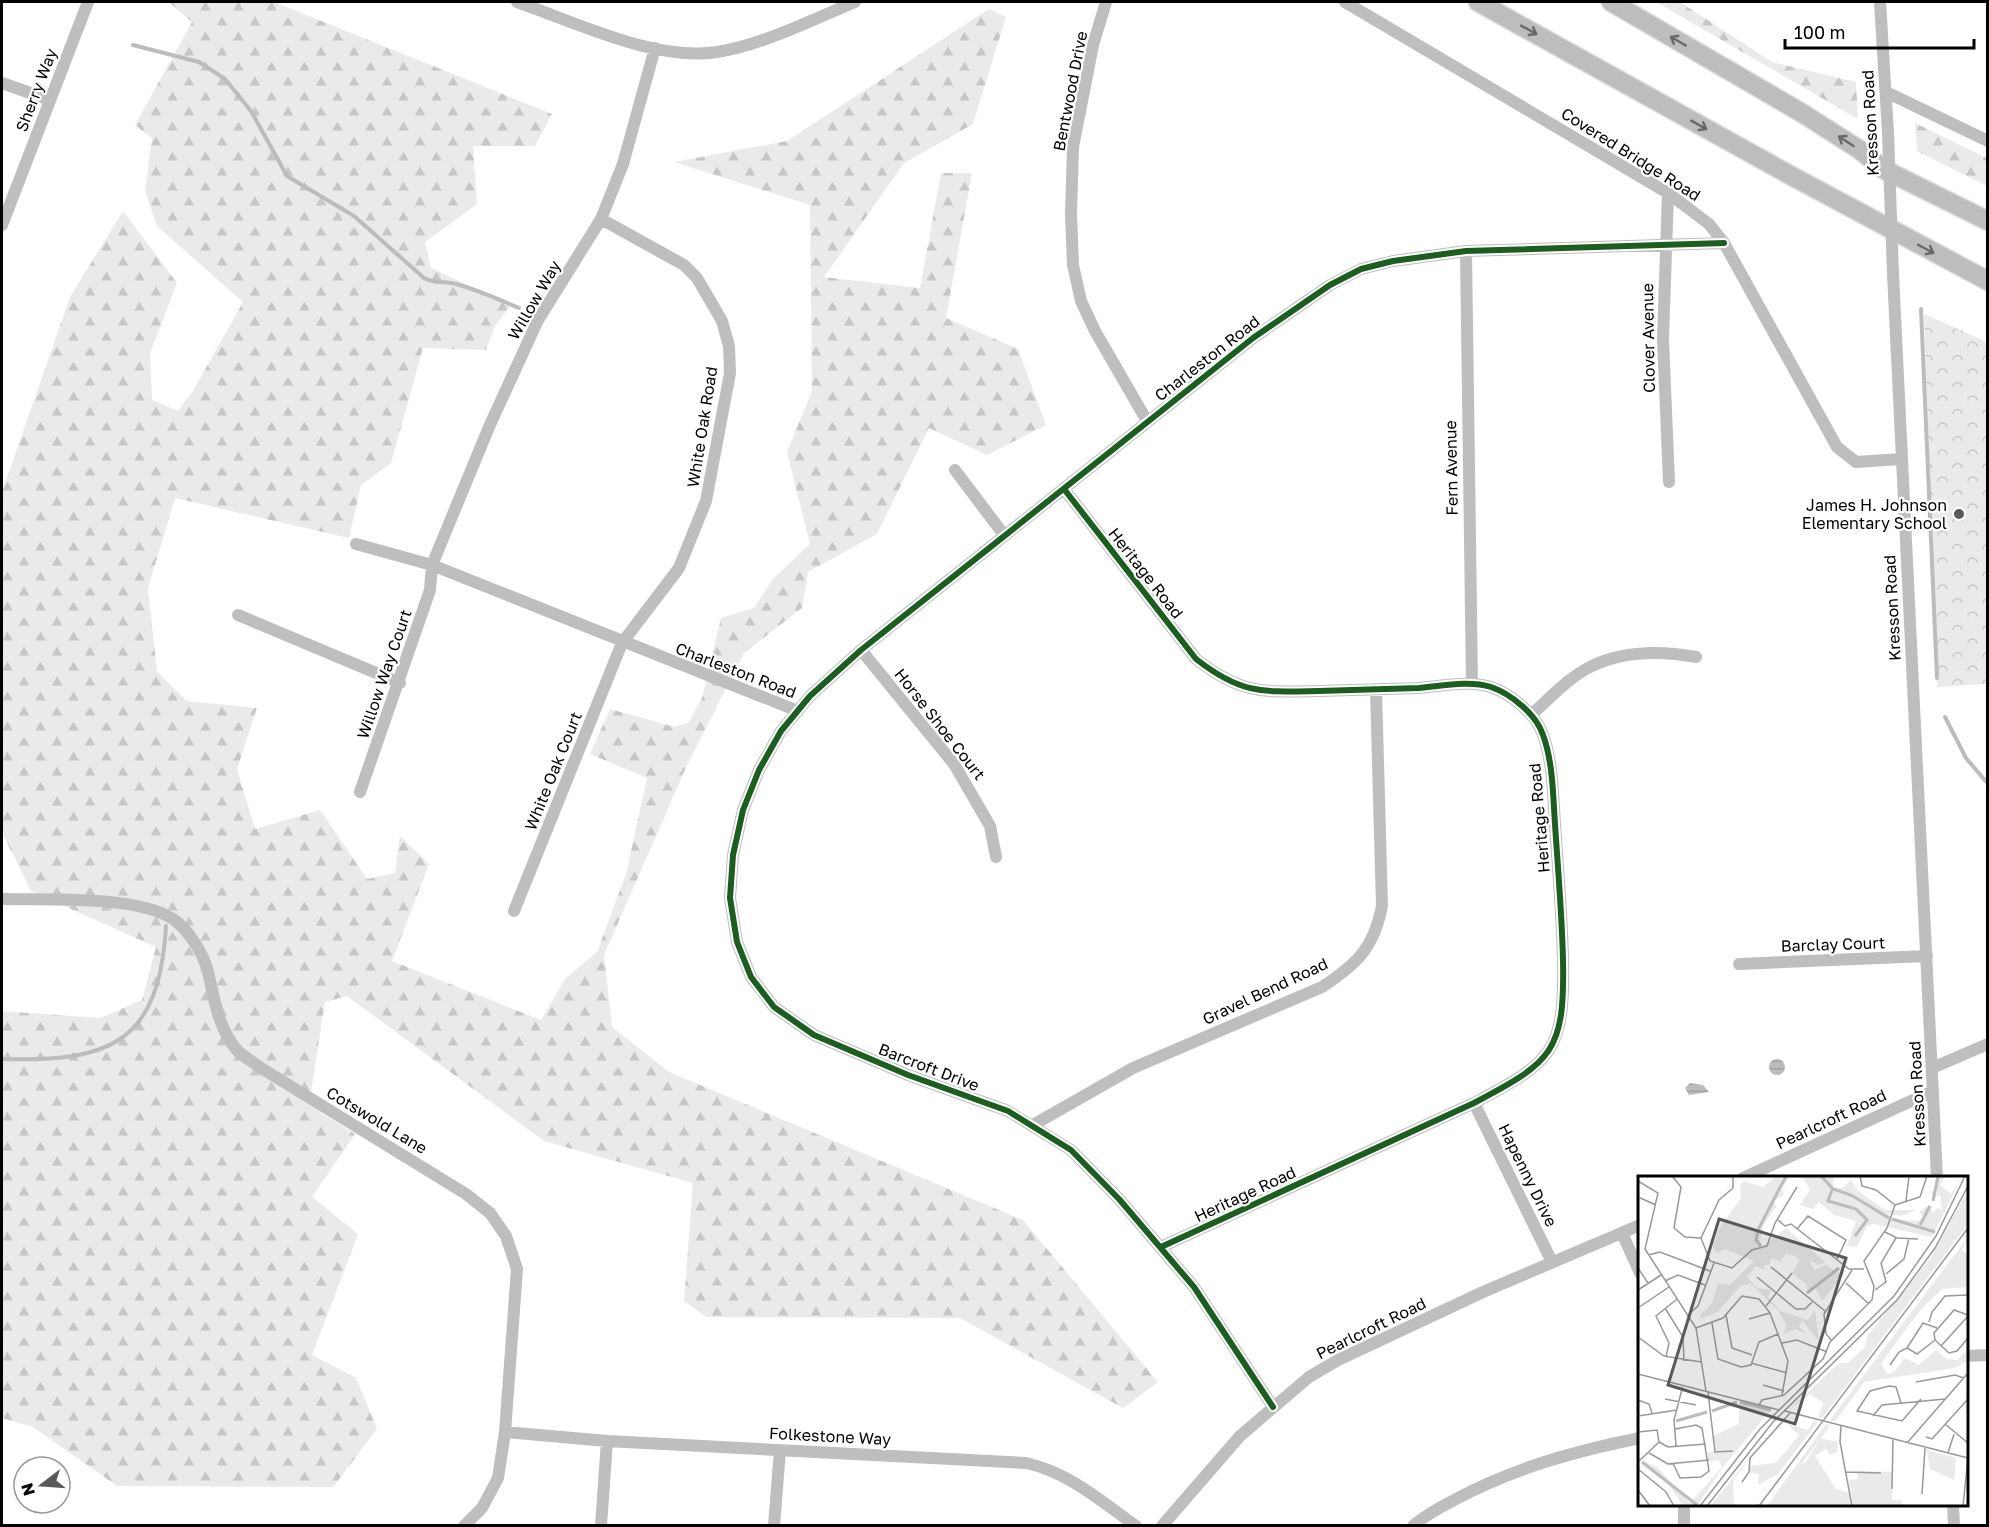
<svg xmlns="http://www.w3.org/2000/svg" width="1989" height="1527" font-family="'Golos Text',sans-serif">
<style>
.forest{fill:url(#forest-firs)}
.park{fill:url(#park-crowns)}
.water{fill:url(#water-rules)}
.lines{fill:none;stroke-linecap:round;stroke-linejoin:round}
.stream{stroke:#bcbcbc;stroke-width:4}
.highway-casing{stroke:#dbdbdb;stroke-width:21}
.minor{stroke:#bebebe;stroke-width:12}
.highway{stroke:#bdbdbd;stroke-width:18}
.minor-bridge{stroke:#bebebe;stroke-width:12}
.cycleway-casing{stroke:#fff;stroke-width:10}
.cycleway{stroke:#1b5e20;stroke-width:6}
.oneway{stroke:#686868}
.poi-dot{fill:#595959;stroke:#fff;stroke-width:2}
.labels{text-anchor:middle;stroke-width:4.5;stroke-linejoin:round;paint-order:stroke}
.street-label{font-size:16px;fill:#000;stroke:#fff}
.poi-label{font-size:16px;fill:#000;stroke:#fff;text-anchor:end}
.inset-river{fill:none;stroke:#bcbcbc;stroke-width:3}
.inset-road{fill:none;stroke:#999;stroke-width:1.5}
.view{fill:#595959;fill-opacity:0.15;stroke:#595959;stroke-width:3}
.inset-edge{fill:none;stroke:#000;stroke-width:3}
</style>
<defs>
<pattern id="forest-firs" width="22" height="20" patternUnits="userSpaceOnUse" patternTransform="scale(1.5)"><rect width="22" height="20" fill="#eaeaea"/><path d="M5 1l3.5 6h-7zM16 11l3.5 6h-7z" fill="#c7c7c7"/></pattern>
<pattern id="park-crowns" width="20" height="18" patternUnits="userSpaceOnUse" patternTransform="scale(1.5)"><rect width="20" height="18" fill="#eaeaea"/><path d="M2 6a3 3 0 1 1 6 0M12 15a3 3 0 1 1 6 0" fill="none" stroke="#c7c7c7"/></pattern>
<pattern id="water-rules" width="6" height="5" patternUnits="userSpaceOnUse" patternTransform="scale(1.5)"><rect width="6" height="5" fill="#bcbcbc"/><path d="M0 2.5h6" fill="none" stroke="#a0a0a0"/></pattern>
</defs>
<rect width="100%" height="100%" fill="#fff"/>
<path class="forest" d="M 169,2 L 274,2 L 552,114 L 535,146 L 473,146 L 477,204 L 425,242 L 431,268 L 511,305 L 495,326 L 486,350 L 423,348 L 391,463 L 361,485 L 349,538 L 175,498 L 148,588 L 157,672 L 187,701 L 257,708 L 237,769 L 255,829 L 320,810 L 367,879 L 395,873 L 400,836 L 429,864 L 392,961 L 541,1020 L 565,979 L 597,952 L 626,874 L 647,778 L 590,754 L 610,709 L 675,727 L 689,722 L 702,698 L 721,618 L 754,608 L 773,579 L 810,544 L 787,452 L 812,391 L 810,205 L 674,162 L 787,141 L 989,9 L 1006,17 L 973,124 L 904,163 L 824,277 L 920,288 L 941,173 L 972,173 L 946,318 L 1018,349 L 1046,425 L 987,455 L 929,428 L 877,534 L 808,572 L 802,608 L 744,653 L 687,765 L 604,955 L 612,1027 L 669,1072 L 1023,1220 L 1158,1382 L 1123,1408 L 960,1318 L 706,1317 L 684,1301 L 693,1183 L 544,1141 L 347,996 L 325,1002 L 309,1105 L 355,1134 L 312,1197 L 358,1234 L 312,1355 L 356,1378 L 377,1429 L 333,1487 L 117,1486 L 33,1427 L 2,1418 L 2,1011 L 100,1018 L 142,1000 L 156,947 L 31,891 L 2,832 L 2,492 L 70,297 L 123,211 L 177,283 L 150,353 L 152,400 L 178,411 L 193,391 L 243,302 L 157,226 L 145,191 L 152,138 L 135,125 L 192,22 Z
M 1656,2 L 1680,2 L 1772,62 L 1856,82 L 1858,119 Z
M 1915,123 L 1987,158 L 1987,186 L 1917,151 Z"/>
<path class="park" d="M 1924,314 L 1987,342 L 1987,684 L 1937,687 Z"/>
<path class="water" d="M1769 1067a8 8 0 1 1 16 0a8 8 0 1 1-16 0Z
M 1690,1083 L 1703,1085 L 1709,1092 L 1689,1095 L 1685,1088 Z"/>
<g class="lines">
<path class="stream" d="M 133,45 L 199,62 L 225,79 L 251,111 L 287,176 L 354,216 L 424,278 C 434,284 445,281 456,284 C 478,290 498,299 519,308
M 1921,309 L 1937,678
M 1945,717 L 1966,758 L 1988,784
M 2,1059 C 111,1062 159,1043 166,926"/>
<g class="highway-casing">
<path id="highway" d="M 1478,2 L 1788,174 L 1988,281
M 1611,2 L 1802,113 L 1860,150 L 1883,169 L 1988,221"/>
</g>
<path class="minor" d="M 517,2 C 575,22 656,62 717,52 C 760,46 814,19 855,2
M 1106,2 L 1093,45 L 1073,147 L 1071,214 L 1073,265 L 1081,301 L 1095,331 L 1147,421
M 1345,2 L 1668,193 L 1709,224 L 1724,243 L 1837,447 L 1856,462 L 1901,459
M 1880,2 L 1888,133
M 2,83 L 50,100
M 1886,92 L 1988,141
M 1668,193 L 1663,339 L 1669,482
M 2,225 L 88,2
M 1466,251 L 1472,684
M 1893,274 L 1937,1178
M 955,470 L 1004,535
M 1064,489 L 1196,659 C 1242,695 1263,692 1319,691 C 1352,690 1385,689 1419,688 C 1442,686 1469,680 1491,687 C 1511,694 1536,714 1543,735 C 1553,762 1553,796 1555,824 C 1558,870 1562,915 1563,960 C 1565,1052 1552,1062 1474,1103 L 1161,1247
M 356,544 L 432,565 L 798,711
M 238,615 L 400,683
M 861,650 L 954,764 L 990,826 L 996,857
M 1532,714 C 1550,698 1568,678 1590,667 C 1622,651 1662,651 1696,657
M 360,792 L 430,590 L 432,565 L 489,427 L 538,320 L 601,219 L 623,164 L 655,48
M 2,899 C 46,900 136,895 173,919 C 189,930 203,953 208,972 C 214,997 218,1028 236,1049 C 242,1056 253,1062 261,1068 L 466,1194 L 490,1213 L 506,1236 L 517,1269 L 505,1432 L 498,1478 L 482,1508 L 464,1526
M 514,911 L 622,643 L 679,568 L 706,501 L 730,373 L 729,346 L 722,321 L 697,278 L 684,265 L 601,219
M 1739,964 L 1927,956
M 1932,1068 L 1988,1044
M 1474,1103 L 1552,1262
M 1033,1125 L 1133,1068 L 1322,987 C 1357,964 1374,948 1382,906 L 1376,690
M 1743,1178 L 1933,1091
M 1622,1233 L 1640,1273
M 1966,1356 L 1988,1355
M 1273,1407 L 1194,1287 L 1119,1199 L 1071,1150 L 1008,1111 L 908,1075 L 814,1035 L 774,1007 L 751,977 L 737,942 L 730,898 L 733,855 L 743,810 L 759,770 L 781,731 L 810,696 L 861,650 L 1253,338 L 1330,285 L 1361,269 L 1393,261 L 1466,251 L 1724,243
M 505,1432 L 607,1441 L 1026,1463 C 1068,1472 1101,1501 1136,1526
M 1684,1504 L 1684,1526
M 1953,1504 L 1954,1526
M 601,1526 L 607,1441
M 774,1526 L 780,1450
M 1162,1526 L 1240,1436 L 1309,1377 L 1338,1360 L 1483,1292 L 1640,1225
M 1413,1526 C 1425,1515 1441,1507 1456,1499 C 1514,1468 1575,1451 1640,1438"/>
<use href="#highway" class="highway"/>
<path class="minor-bridge" d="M 1888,133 L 1893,274"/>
<g class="cycleway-casing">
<path id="cycleway" d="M 1064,489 L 1196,659 C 1242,695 1263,692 1319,691 C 1352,690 1385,689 1419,688 C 1442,686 1469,680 1491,687 C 1511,694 1536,714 1543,735 C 1553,762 1553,796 1555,824 C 1558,870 1562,915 1563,960 C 1565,1052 1552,1062 1474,1103 L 1161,1247
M 1273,1407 L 1194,1287 L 1119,1199 L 1071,1150 L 1008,1111 L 908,1075 L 814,1035 L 774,1007 L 751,977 L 737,942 L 730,898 L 733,855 L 743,810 L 759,770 L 781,731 L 810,696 L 861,650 L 1253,338 L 1330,285 L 1361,269 L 1393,261 L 1466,251 L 1724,243"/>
</g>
<use href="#cycleway" class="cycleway"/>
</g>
<defs><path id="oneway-shaft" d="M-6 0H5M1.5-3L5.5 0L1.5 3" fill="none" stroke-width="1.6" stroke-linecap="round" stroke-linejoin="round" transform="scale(1.5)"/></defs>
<g class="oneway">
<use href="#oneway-shaft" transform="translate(1529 30) rotate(29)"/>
<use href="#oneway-shaft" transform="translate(1678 41) rotate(-150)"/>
<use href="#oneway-shaft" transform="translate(1699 125) rotate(29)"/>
<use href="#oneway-shaft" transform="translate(1846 141) rotate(-147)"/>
<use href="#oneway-shaft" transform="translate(1926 249) rotate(28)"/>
</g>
<circle class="poi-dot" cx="1959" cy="514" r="6"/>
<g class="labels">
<g class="street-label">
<text transform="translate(36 90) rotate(-69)" y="6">Sherry Way</text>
<text transform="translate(1070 91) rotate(-79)" y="6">Bentwood Drive</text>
<text transform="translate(1870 123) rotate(-93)" y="6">Kresson Road</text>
<text transform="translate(1631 154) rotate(32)" y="6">Covered Bridge Road</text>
<text transform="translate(534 300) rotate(-60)" y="6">Willow Way</text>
<text transform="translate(1648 338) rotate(-91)" y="6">Clover Avenue</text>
<text transform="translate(1207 358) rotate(-38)" y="6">Charleston Road</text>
<text transform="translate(702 427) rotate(-81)" y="6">White Oak Road</text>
<text transform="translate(1451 468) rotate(-91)" y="6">Fern Avenue</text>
<text transform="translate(1146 573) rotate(52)" y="6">Heritage Road</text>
<text transform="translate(1892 608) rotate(-93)" y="6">Kresson Road</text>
<text transform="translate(736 670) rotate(21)" y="6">Charleston Road</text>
<text transform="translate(384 674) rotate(-71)" y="6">Willow Way Court</text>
<text transform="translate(940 724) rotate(52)" y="6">Horse Shoe Court</text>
<text transform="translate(553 771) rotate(-68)" y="6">White Oak Court</text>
<text transform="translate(1539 818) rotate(-95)" y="6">Heritage Road</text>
<text transform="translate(1833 944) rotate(-2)" y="6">Barclay Court</text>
<text transform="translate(1265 991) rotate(-25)" y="6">Gravel Bend Road</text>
<text transform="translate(929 1067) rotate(21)" y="6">Barcroft Drive</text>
<text transform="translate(1917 1094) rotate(-93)" y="6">Kresson Road</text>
<text transform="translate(1831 1119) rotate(-25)" y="6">Pearlcroft Road</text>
<text transform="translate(377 1120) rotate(31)" y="6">Cotswold Lane</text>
<text transform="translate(1528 1175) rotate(64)" y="6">Hapenny Drive</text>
<text transform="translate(1245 1194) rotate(-25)" y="6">Heritage Road</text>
<text transform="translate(1371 1328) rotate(-26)" y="6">Pearlcroft Road</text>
<text transform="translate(830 1436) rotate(3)" y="6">Folkestone Way</text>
</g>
<g class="poi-label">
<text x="1947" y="511">James H. Johnson<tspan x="1947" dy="18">Elementary School</tspan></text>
</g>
</g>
<g transform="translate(1638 1176)">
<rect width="330" height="330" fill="#fff"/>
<path d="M 220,295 L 254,296 L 254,324 L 264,324 L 264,330 L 215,330 L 211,304 L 220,303 Z" fill="#eaeaea"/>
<path d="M 138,0 L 144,4 L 152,0 L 144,13 L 146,19 L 136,25 L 138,31 L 126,48 L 121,68 L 125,70 L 148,52 L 187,86 L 180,89 L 171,84 L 176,94 L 188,89 L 201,97 L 209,94 L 184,125 L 177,111 L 170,116 L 168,108 L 154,97 L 162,84 L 155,79 L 148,78 L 142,85 L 133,82 L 132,88 L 125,90 L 128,94 L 118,90 L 109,101 L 119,112 L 133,114 L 130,121 L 142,135 L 170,144 L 177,134 L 181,165 L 164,144 L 161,151 L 169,158 L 157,153 L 146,158 L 148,148 L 140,134 L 113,108 L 102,110 L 80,136 L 63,143 L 62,139 L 74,128 L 80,107 L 92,109 L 116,85 L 87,73 L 79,77 L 75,71 L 81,53 L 103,22 L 102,9 L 106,5 L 125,11 ZM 163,0 L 196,0 L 195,11 L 204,12 L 213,4 L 219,14 L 247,34 L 279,34 L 263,40 L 250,38 L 255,43 L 283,45 L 286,41 L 281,36 L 291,29 L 295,37 L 299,32 L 304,34 L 302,19 L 295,22 L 293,14 L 299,18 L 298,1 L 307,0 L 302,9 L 313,18 L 324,0 L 294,61 L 235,48 L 229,50 L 219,71 L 209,70 L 218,45 L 196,39 L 181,26 L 175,33 L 162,29 L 172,13 ZM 330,14 L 330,48 L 184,242 L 180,241 L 186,227 L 172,218 L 151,234 L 201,187 L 210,187 L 227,171 L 229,160 L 292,83 ZM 330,61 L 324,74 L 330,79 L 330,111 L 304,113 L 284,132 L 243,187 L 249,198 L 256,196 L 267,182 L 281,189 L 298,174 L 309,183 L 319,184 L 330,173 L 330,185 L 317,192 L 226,206 L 197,246 L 192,244 ZM 147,238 L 95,304 L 96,330 L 72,330 ZM 176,245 L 180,246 L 140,298 L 120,309 L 121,298 L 111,296 L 112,290 L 137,287 L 144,280 L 161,259 L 149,248 L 170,254 ZM 188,248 L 192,250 L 165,286 L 198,313 L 211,317 L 213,330 L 129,330 ZM 289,274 L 318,282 L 316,304 L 292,293 ZM 4,285 L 18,290 L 52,327 L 87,288 L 59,330 L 45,330 L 31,309 Z" fill="#eaeaea"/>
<path d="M 101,226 L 133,234 L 84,292 L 81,284 L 71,286 L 69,277 L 77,275 L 75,260 L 101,248 ZM 183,262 L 200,266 L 199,276 L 192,279 L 188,273 L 177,280 L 198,313 L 169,302 L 162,295 Z" fill="#eaeaea"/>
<path class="inset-river" d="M 183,0 L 195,13 L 213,19 L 251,42M 194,14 L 190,25 L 218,33 L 229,44 L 217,60M 295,25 L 300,0M 254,43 L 297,56M 282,49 L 292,30M 123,70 L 118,64 L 120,54 L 148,0M 169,117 L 201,92M 102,226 L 133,234M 74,235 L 99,226M 38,245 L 69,236M 4,286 L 59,329"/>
<path class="inset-road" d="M 34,0 L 43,11 L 36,52 L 47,61 L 63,62M 222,0 L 224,10 L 238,14 L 257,29M 0,5 L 20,17 L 7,73 L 58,152 L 68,215M 0,21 L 18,29M 268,25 L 271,0M 257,29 L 282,21 L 289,0M 140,44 L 147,50 L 153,48 L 211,93 L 226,93M 159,53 L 170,40 L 208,64 L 199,83M 247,56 L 259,62 L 280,63M 63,62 L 72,85 L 94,92 L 114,74 L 129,70 L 137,47 L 159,11M 63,62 L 81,24 L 95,12 L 95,0M 10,79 L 22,76 L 72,95M 133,91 L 187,135M 0,92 L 10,107M 248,98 L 266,83 L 271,62M 119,101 L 158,133 L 167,133 L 174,126M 27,105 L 40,99 L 67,109M 208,107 L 231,128M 0,114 L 23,99M 237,114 L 248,106 L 243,87 L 258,62M 128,130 L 154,97M 0,132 L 31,111M 27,132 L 45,161 L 46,185M 51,138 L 60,130 L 76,87M 88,139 L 94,172 L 114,179M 330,139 L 316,134 L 296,157 L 297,164 L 311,177 L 319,175 L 330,162M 111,143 L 132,137M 291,146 L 294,136 L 307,120 L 330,119M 74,147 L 80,183 L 103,191 L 113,189 L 121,166 L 140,158M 58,152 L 85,142 L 104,120 L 121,123 L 132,137 L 150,185 L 144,219M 0,161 L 26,180 L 63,186M 297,164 L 279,178 L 269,172 L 285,147 L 299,152M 194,165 L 188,158 L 186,138 L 214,94M 144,167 L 159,164 L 189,176M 303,170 L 330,140M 28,181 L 31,167 L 18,140 L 39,123M 113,187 L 149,197M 252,189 L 261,176 L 269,172M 0,198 L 141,234M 278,206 L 317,199 L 326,202M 125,209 L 146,215M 70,216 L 77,276 L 95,275M 27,223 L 58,229M 0,224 L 11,228 L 14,237M 263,227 L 258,211 L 251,210 L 232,215 L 219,235 L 264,245 L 283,223M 121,229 L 124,224 L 146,219 L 185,183 L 192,166 L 234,124 L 236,110 L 226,85 L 249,52 L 257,29M 147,235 L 330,282M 0,240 L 39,234M 235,240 L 244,229 L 307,223M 307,248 L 330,267M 203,250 L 202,266 L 214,330M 0,256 L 19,254 L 21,266M 288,261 L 294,263 L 330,223M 21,266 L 30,271 L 68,268M 269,267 L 330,197M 38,270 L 36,244 L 45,209M 11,277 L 30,288 L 71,284M 310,277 L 316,258M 0,286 L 21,266M 35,287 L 42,302 L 63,301 L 71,295 L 64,252 L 58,249 L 37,253M 0,293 L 28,316 L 36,330M 208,296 L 243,297M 104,306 L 111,296 L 112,282 L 152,237M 254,313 L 255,263M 0,314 L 12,330M 284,318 L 287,272M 62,330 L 122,253 L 256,120 L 298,60 L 327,0M 69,330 L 135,246 L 259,124 L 297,72 L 330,10M 121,330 L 330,52M 325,330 L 330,281"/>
<path class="view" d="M 81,43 L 208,82 L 157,248 L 30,209 Z"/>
<rect width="330" height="330" class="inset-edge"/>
</g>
<rect width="1989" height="1527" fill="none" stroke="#000000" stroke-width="6"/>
<g transform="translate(42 1485) rotate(253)"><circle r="28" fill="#ffffff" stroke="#999999" stroke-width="1.5"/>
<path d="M0-4.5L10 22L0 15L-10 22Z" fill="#595959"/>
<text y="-9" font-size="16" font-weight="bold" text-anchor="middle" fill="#000000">N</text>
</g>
<path d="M1785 39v9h189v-9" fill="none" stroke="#000000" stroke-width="3"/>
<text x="1794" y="39" font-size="18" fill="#000000" stroke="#ffffff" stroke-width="4.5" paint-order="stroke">100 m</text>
</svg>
